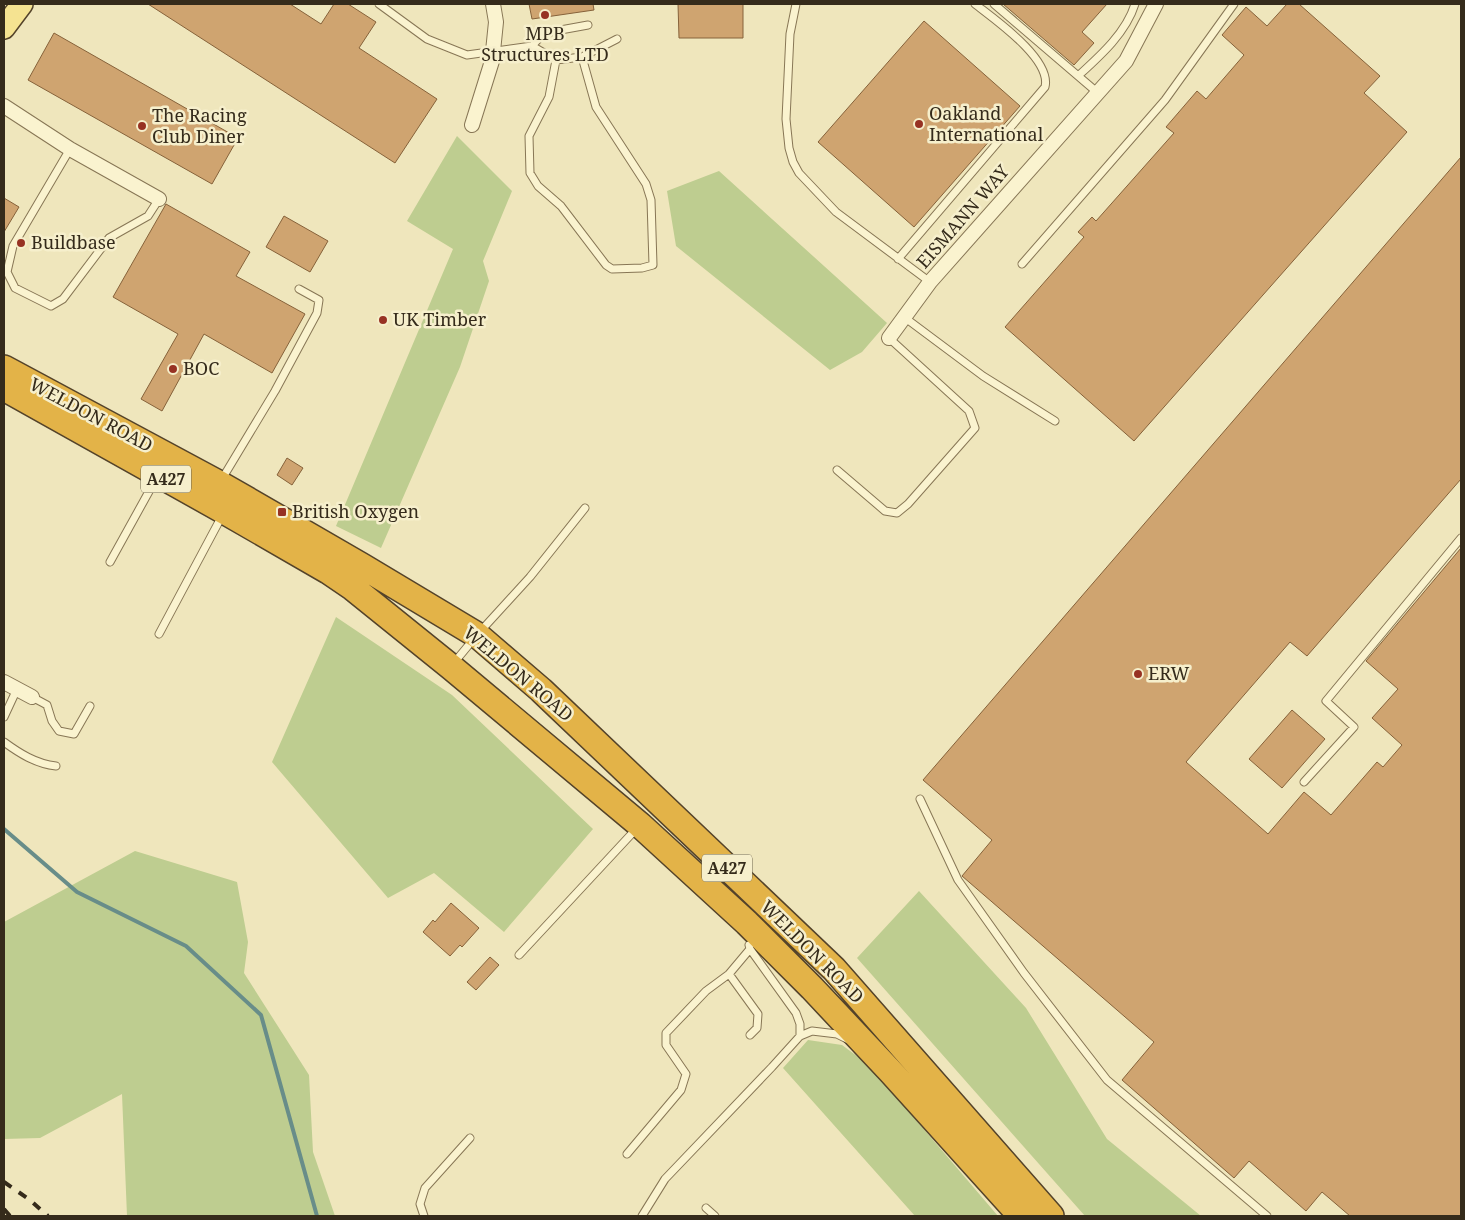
<svg xmlns="http://www.w3.org/2000/svg" width="1465" height="1220" font-family="'Noto Serif',serif">
<style>
.green{fill:#becd90}
.lines{fill:none;stroke-linecap:round;stroke-linejoin:round}
.stream{stroke:#688d89;stroke-width:4}
.building{fill:#cfa470;stroke:#86623a}
.lane-casing{stroke:#877655;stroke-width:9}
.street-casing{stroke:#877655;stroke-width:16}
.primary-casing{stroke:#54432a;stroke-width:24}
.highway-casing{stroke:#54432a;stroke-width:28}
.lane{stroke:#faf3cf;stroke-width:7}
.street{stroke:#faf3cf;stroke-width:14}
.primary{stroke:#f5e391;stroke-width:21}
.highway{stroke:#e3b348;stroke-width:25}
.rail{stroke:#352b1b;stroke-width:4;stroke-dasharray:9 9;stroke-linecap:butt}
.poi-dot{fill:#973223;stroke:#f6efcc;stroke-width:2}
.labels{text-anchor:middle;stroke-width:5;stroke-linejoin:round;paint-order:stroke}
.shield{fill:#f6efcc;stroke:#6f6650;stroke-width:1}
.shield-label{font-size:16px;font-weight:bold;fill:#352b1b}
.poi-label{font-size:18px;fill:#352b1b;stroke:#f6efcc;text-anchor:start}
.street-label{font-size:18px;fill:#352b1b;stroke:#f6efcc}
</style>
<rect width="100%" height="100%" fill="#efe6bc"/>
<path class="green" d="M 457,136 L 512,191 L 483,261 L 489,281 L 460,367 L 381,548 L 336,526 L 453,249 L 407,221 Z
M 719,171 L 887,323 L 862,352 L 830,370 L 676,246 L 667,191 Z
M 336,617 L 452,695 L 593,829 L 504,932 L 434,873 L 388,898 L 272,762 Z
M 135,851 L 237,882 L 248,942 L 244,973 L 309,1075 L 313,1152 L 335,1216 L 127,1216 L 122,1094 L 40,1138 L 4,1139 L 4,922 Z
M 919,891 L 1026,1008 L 1107,1139 L 1201,1216 L 1085,1216 L 857,958 Z
M 808,1040 L 842,1045 L 869,1065 L 998,1216 L 915,1216 L 783,1068 Z"/>
<g class="lines">
<path class="stream" d="M 4,829 L 77,892 L 186,946 L 261,1015 L 317,1216"/>
</g>
<path class="building" d="M 148,4 L 290,4 L 321,24 L 334,4 L 348,4 L 376,22 L 359,48 L 437,99 L 395,163 Z
M 529,4 L 593,4 L 594,10 L 532,19 Z
M 678,4 L 743,4 L 743,38 L 679,38 Z
M 1003,4 L 1107,4 L 1082,32 L 1094,43 L 1074,65 Z
M 1287,4 L 1299,4 L 1380,76 L 1364,93 L 1407,132 L 1134,441 L 1005,327 L 1084,237 L 1078,232 L 1092,217 L 1096,221 L 1174,133 L 1166,127 L 1197,91 L 1206,99 L 1244,55 L 1222,35 L 1246,7 L 1267,26 Z
M 924,21 L 1020,106 L 914,227 L 818,142 Z
M 54,33 L 238,138 L 212,184 L 28,80 Z
M 1461,157 L 1461,479 L 1307,656 L 1290,642 L 1186,762 L 1268,834 L 1304,792 L 1331,815 L 1377,762 L 1383,767 L 1402,745 L 1372,718 L 1398,689 L 1366,661 L 1461,548 L 1461,1216 L 1350,1216 L 1322,1192 L 1306,1211 L 1249,1161 L 1234,1178 L 1122,1080 L 1154,1042 L 962,876 L 992,840 L 923,780 Z
M 4,198 L 19,207 L 4,232 Z
M 166,204 L 250,252 L 236,276 L 305,314 L 272,373 L 204,334 L 162,411 L 141,399 L 178,334 L 113,297 Z
M 284,216 L 328,241 L 310,272 L 266,247 Z
M 287,458 L 303,468 L 292,485 L 277,475 Z
M 1292,710 L 1325,739 L 1282,788 L 1249,759 Z
M 451,903 L 479,928 L 462,947 L 460,945 L 450,956 L 423,932 L 433,920 L 435,922 Z
M 490,957 L 499,965 L 476,990 L 467,982 Z"/>
<g class="lines">
<g class="lane-casing">
<path id="lane" d="M 379,4 L 427,39 L 467,55 L 532,46 L 556,60 L 582,57 L 617,39
M 796,4 L 790,34 L 786,119 L 789,148 L 793,162 L 799,173 L 836,212 L 930,282
M 994,4 L 1098,93
M 532,46 L 544,33 L 588,25
M 556,60 L 549,97 L 529,136 L 530,173 L 538,186 L 561,206 L 606,265 L 612,269 L 642,268 L 653,265 L 651,200 L 646,184 L 596,107 L 582,57
M 1078,76 C 1100,56 1126,33 1135,4
M 70,149 L 13,246 L 7,272 L 15,288 L 51,306 L 63,299 L 109,238 L 148,216 L 159,199
M 898,259 L 1045,87 C 1052,59 994,19 975,4
M 1022,264 L 1165,100 L 1234,4
M 904,317 L 983,376 L 1055,421
M 837,470 L 885,511 L 897,513 L 908,504 L 975,428 L 969,411 L 889,338
M 222,479 L 275,391 L 317,313 L 319,300 L 299,289
M 110,562 L 157,477
M 159,634 L 223,514
M 453,664 L 477,635 L 530,577 L 585,508
M 32,697 L 47,705 L 52,721 L 59,731 L 74,734 L 90,706
M 4,717 L 17,689
M 4,742 C 19,753 36,764 56,766
M 1304,782 L 1354,727 L 1326,701 L 1461,538
M 920,799 L 958,880 L 1024,973 L 1107,1080 L 1267,1216
M 749,945 L 750,949 L 796,1013 L 800,1024 L 800,1036
M 519,955 L 638,827
M 729,974 L 758,1014 L 757,1028 L 750,1035
M 627,1154 L 681,1090 L 686,1074 L 666,1045 L 666,1033 L 706,991 L 729,974 L 750,949
M 706,1208 L 715,1216
M 424,1216 L 420,1204 L 425,1188 L 470,1138
M 642,1216 L 665,1179 L 772,1067 L 800,1036 L 812,1031 L 837,1034 L 847,1039"/>
</g>
<g class="street-casing">
<path id="street" d="M 4,106 L 70,149 L 159,199
M 472,125 L 492,61 L 496,22 L 493,4
M 889,338 L 930,282 L 1126,61 L 1156,4
M 4,682 L 32,697"/>
</g>
<g class="primary-casing">
<path id="primary" d="M 4,28 L 22,4"/>
</g>
<g class="highway-casing">
<path id="highway" d="M 4,368 L 220,484 L 362,566 L 477,635 L 541,690 L 834,969 L 1051,1216
M 4,388 L 224,511 L 328,571 L 353,588 L 451,667 L 640,825 L 747,923 L 812,988 L 891,1072 L 1021,1216"/>
</g>
<use href="#lane" class="lane"/>
<use href="#street" class="street"/>
<use href="#primary" class="primary"/>
<use href="#highway" class="highway"/>
<path class="rail" d="M 4,1182 L 30,1200 L 48,1216
M 4,1209 L 10,1216"/>
</g>
<g class="poi-dot">
<circle cx="545" cy="15" r="5"/>
<circle cx="919" cy="124" r="5"/>
<circle cx="142" cy="126" r="5"/>
<circle cx="21" cy="243" r="5"/>
<circle cx="383" cy="320" r="5"/>
<circle cx="173" cy="369" r="5"/>
<rect x="277" y="507" width="10" height="10" rx="2.5"/>
<circle cx="1138" cy="674" r="5"/>
</g>
<g class="labels">
<g class="shield">
<rect x="141" y="465.5" width="50" height="27" rx="4"/>
<rect x="702" y="854.5" width="50" height="27" rx="4"/>
</g>
<g class="shield-label">
<text x="166" y="485">A427</text>
<text x="727" y="874">A427</text>
</g>
<g class="poi-label">
<text x="545" y="40" text-anchor="middle">MPB<tspan x="545" dy="21">Structures LTD</tspan></text>
<text x="929" y="120">Oakland<tspan x="929" dy="21">International</tspan></text>
<text x="152" y="122">The Racing<tspan x="152" dy="21">Club Diner</tspan></text>
<text x="31" y="249">Buildbase</text>
<text x="393" y="326">UK Timber</text>
<text x="183" y="375">BOC</text>
<text x="292" y="518">British Oxygen</text>
<text x="1148" y="680">ERW</text>
</g>
<g class="street-label">
<text transform="translate(963 217) rotate(-49)" y="6">EISMANN WAY</text>
<text transform="translate(91 415) rotate(28)" y="6">WELDON ROAD</text>
<text transform="translate(518 674) rotate(40)" y="6">WELDON ROAD</text>
<text transform="translate(812 952) rotate(45)" y="6">WELDON ROAD</text>
</g>
</g>
<rect width="1465" height="1220" fill="none" stroke="#352b1b" stroke-width="10"/>
</svg>
